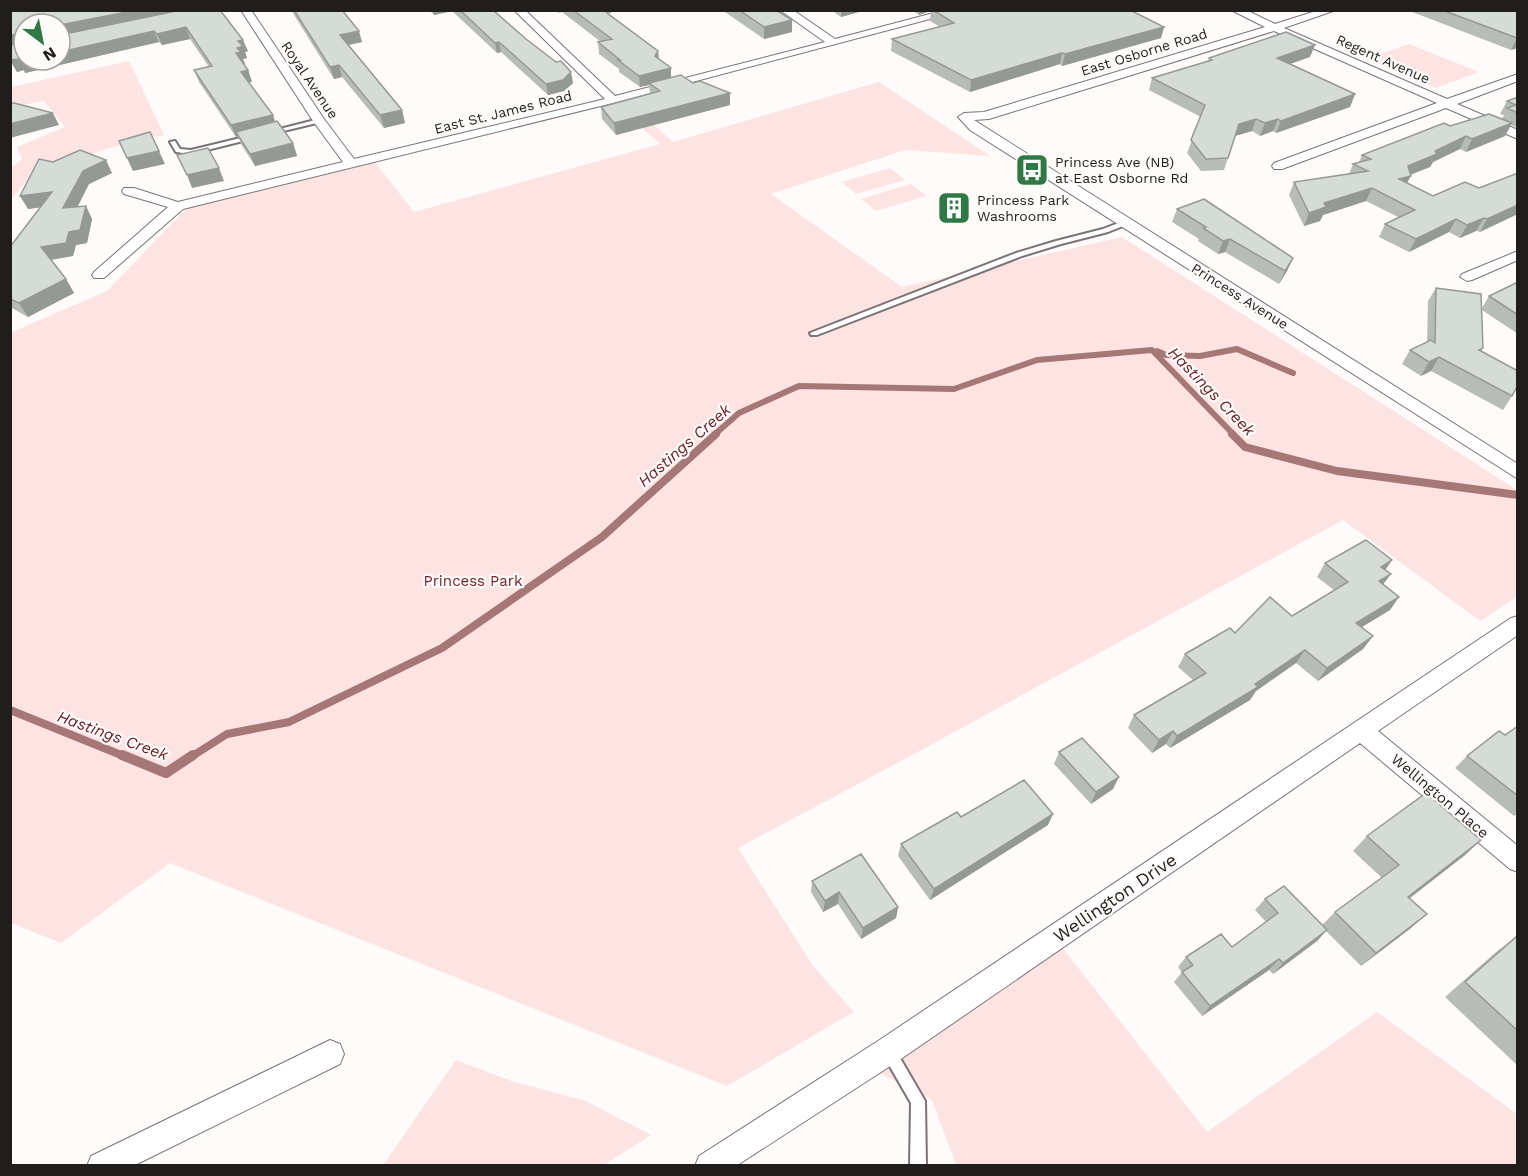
<svg xmlns="http://www.w3.org/2000/svg" width="1528" height="1176" font-family="'Work Sans',sans-serif">
<style>
.green{fill:#fee3e3}
.lines{fill:none;stroke-linecap:round;stroke-linejoin:round}
.stream-far2{stroke:#a67777;stroke-width:6}
.stream-far1{stroke:#a67777;stroke-width:8}
.stream{stroke:#a67777;stroke-width:10}
.service-casing{stroke:#7c7474;stroke-width:4}
.minor-casing{stroke:#7c7474;stroke-width:2}
.service{fill:#fff;fill-rule:evenodd}
.minor{fill:#fff;fill-rule:evenodd}
.wall{fill:#b7bcb8}
.shaded-wall{fill:#959996}
.building{fill:#d5dbd6;stroke:#959996;stroke-width:1.5}
.labels{text-anchor:middle;stroke-width:4.5;stroke-linejoin:round;paint-order:stroke}
.far-street-label{font-size:14px;fill:#201d1d;stroke:#fefbfa}
.far-poi-label{font-size:14px;fill:#201d1d;stroke:#fefbfa;text-anchor:start}
.park-label{font-size:15px;fill:#72252b;stroke:#fefbfa}
.street-label{font-size:15px;fill:#201d1d;stroke:#fefbfa}
.water-label{font-size:16px;font-style:italic;fill:#6d2027;stroke:#fefbfa}
.near-street-label{font-size:18px;fill:#201d1d;stroke:#fefbfa}
</style>
<rect width="100%" height="100%" fill="#fefbfa"/>
<path class="green" d="M 1409,44 L 1479,72 L 1436,88 L 1366,59 Z
M 129,61 L 164,135 L 113,147 L 32,174 L 11,200 L 11,168 L 22,159 L 17,147 L 65,127 L 44,101 L 12,107 L 11,87 Z
M 879,82 L 990,156 L 905,150 L 771,194 L 902,287 L 1122,237 L 1517,490 L 1517,597 L 1480,621 L 1343,520 L 903,760 L 738,848 L 813,966 L 854,1012 L 727,1086 L 170,863 L 61,943 L 11,923 L 10,333 L 107,291 L 188,207 L 374,161 L 414,212 L 660,144 L 610,99 L 621,96 L 673,142 Z
M 890,168 L 905,180 L 856,194 L 842,182 Z
M 911,184 L 926,196 L 876,211 L 861,199 Z
M 1057,941 L 1207,1132 L 1377,1012 L 1517,1114 L 1517,1165 L 956,1165 L 932,1100 L 864,1065 Z
M 456,1060 L 511,1081 L 586,1101 L 651,1135 L 604,1165 L 383,1165 Z"/>
<g class="lines">
<path class="stream-far2" d="M 1157,351 L 1166,355 L 1200,356 L 1237,349 L 1293,373
M 714,435 L 739,413 L 799,386 L 954,389 L 1037,360 L 1152,350 L 1234,435"/>
<path class="stream-far1" d="M 1232,434 L 1245,447 L 1337,471 L 1518,495
M 10,710 L 126,757
M 191,757 L 227,734 L 289,722 L 442,648 L 602,537 L 716,434"/>
<path class="stream" d="M 122,755 L 166,773 L 193,755"/>
<g class="service-casing">
<path id="service" d="M 319,119 L 322,121 L 321,122 L 271,134 L 268,132 Z
M 253,135 L 255,136 L 255,138 L 191,154 L 176,152 L 170,142 L 175,141 L 180,149 L 191,150 Z
M 1121,222 L 1128,224 L 1108,232 L 1061,244 L 1022,256 L 817,335 L 811,335 L 810,333 L 1016,253 L 1056,241 L 1103,229 Z
M 888,1044 L 893,1046 L 925,1101 L 926,1166 L 910,1166 L 911,1103 L 881,1051 L 883,1046 Z"/>
</g>
<g class="minor-casing">
<path id="minor" d="M 241,10 L 251,10 L 324,119 L 354,159 L 605,99 L 514,10 L 525,10 L 615,96 L 825,42 L 780,10 L 793,10 L 835,39 L 945,10 L 964,10 L 617,102 L 183,209 L 104,278 L 94,278 L 92,275 L 94,272 L 168,207 L 124,194 L 122,191 L 124,188 L 134,188 L 178,202 L 343,162 L 313,121 Z
M 1231,10 L 1246,10 L 1275,24 L 1319,10 L 1336,10 L 1284,28 L 1447,99 L 1518,74 L 1518,81 L 1457,104 L 1518,130 L 1518,139 L 1446,108 L 1282,169 L 1274,169 L 1272,166 L 1274,163 L 1437,103 L 1274,31 L 989,119 L 974,120 L 1518,464 L 1518,479 L 970,130 L 958,117 L 964,113 L 984,112 L 1265,27 Z
M 1518,251 L 1518,260 L 1472,280 L 1467,281 L 1460,277 L 1462,274 Z
M 1518,616 L 1518,635 L 1378,731 L 1518,846 L 1518,872 L 1510,869 L 1360,743 L 898,1061 L 736,1166 L 695,1166 L 699,1156 L 878,1041 L 1511,618 Z
M 330,1040 L 340,1044 L 344,1054 L 340,1064 L 133,1166 L 87,1166 L 91,1156 Z"/>
</g>
<use href="#service" class="service"/>
<use href="#minor" class="minor"/>
</g>
<path class="wall" d="M 220,10 L 248,51 L 245,52 L 247,58 L 243,59 L 245,64 L 244,64 L 248,70 L 252,82 L 249,82 L 275,122 L 293,143 L 297,156 L 255,166 L 241,144 L 238,136 L 236,137 L 199,82 L 194,70 L 209,67 L 190,39 L 162,45 L 159,42 L 25,73 L 24,70 L 17,72 L 10,60 Z
M 291,10 L 342,10 L 362,42 L 349,45 L 402,110 L 405,123 L 384,128 L 342,77 L 334,79 Z
M 424,10 L 493,10 L 573,83 L 564,91 L 548,95 L 501,52 L 497,53 L 452,11 L 434,15 L 430,11 L 426,12 Z
M 556,10 L 607,10 L 610,15 L 658,51 L 659,59 L 671,78 L 693,83 L 730,105 L 616,135 L 602,119 L 601,107 L 650,94 L 649,85 L 640,87 L 619,72 L 619,69 L 599,54 L 598,42 L 601,42 L 562,12 L 559,13 Z
M 722,10 L 776,10 L 792,32 L 764,39 Z
M 831,10 L 866,10 L 841,17 Z
M 912,10 L 1130,10 L 1164,27 L 1161,38 L 1062,66 L 1060,64 L 970,92 L 891,51 L 892,39 L 940,27 L 930,21 L 931,11 L 919,15 Z
M 1407,10 L 1518,10 L 1518,48 L 1511,50 Z
M 1310,57 L 1289,64 L 1355,94 L 1350,107 L 1276,133 L 1273,131 L 1260,136 L 1252,131 L 1235,136 L 1224,170 L 1201,171 L 1187,153 L 1201,117 L 1149,90 L 1152,78 L 1208,61 L 1209,58 Z
M 1518,97 L 1518,128 L 1511,125 L 1505,136 L 1466,152 L 1460,149 L 1433,162 L 1430,167 L 1410,175 L 1407,183 L 1433,196 L 1479,188 L 1518,173 L 1480,232 L 1476,231 L 1460,238 L 1449,232 L 1409,252 L 1379,237 L 1385,224 L 1398,217 L 1366,201 L 1323,215 L 1320,221 L 1304,226 L 1289,195 L 1294,182 L 1349,174 L 1353,164 L 1359,162 L 1362,155 L 1450,126 L 1502,119 L 1504,115 L 1500,114 L 1507,101 Z
M 53,162 L 112,173 L 89,184 L 78,206 L 86,206 L 92,219 L 87,243 L 76,245 L 73,256 L 51,260 L 66,279 L 74,293 L 28,317 L 10,307 L 10,247 L 41,207 L 28,209 Z
M 1177,209 L 1293,258 L 1287,271 L 1279,284 L 1225,252 L 1218,254 L 1198,241 L 1199,239 L 1172,222 Z
M 1518,282 L 1518,334 L 1482,310 L 1483,348 L 1481,351 L 1512,396 L 1503,410 L 1431,371 L 1421,376 L 1402,364 L 1410,350 L 1427,342 L 1428,301 L 1436,288 L 1482,308 L 1489,296 Z
M 1392,560 L 1385,570 L 1391,574 L 1383,584 L 1399,597 L 1390,610 L 1362,627 L 1373,636 L 1363,649 L 1318,681 L 1296,663 L 1256,691 L 1250,700 L 1170,748 L 1166,744 L 1152,753 L 1128,728 L 1134,715 L 1193,680 L 1178,667 L 1185,654 L 1235,633 L 1292,616 L 1334,590 L 1317,577 L 1325,563 Z
M 1518,726 L 1518,813 L 1514,816 L 1455,768 L 1467,756 L 1505,735 Z
M 1059,752 L 1113,789 L 1091,804 L 1054,764 Z
M 961,817 L 1048,825 L 930,900 L 898,856 L 901,844 Z
M 1367,836 L 1481,840 L 1465,855 L 1410,898 L 1411,928 L 1361,966 L 1326,931 L 1317,941 L 1273,974 L 1269,970 L 1202,1016 L 1174,982 L 1182,972 L 1178,967 L 1186,957 L 1232,947 L 1266,922 L 1255,910 L 1265,899 L 1322,925 L 1335,912 L 1382,878 L 1353,851 Z
M 812,881 L 898,907 L 896,918 L 861,939 L 838,904 L 823,912 L 811,892 Z
M 1517,936 L 1518,936 L 1518,1066 L 1445,997 L 1496,952 Z"/>
<path class="shaded-wall" d="M 137,10 L 200,10 L 60,38 L 60,25 Z
M 433,10 L 452,10 L 452,11 L 434,15 Z
M 842,10 L 866,10 L 841,17 Z
M 919,10 L 932,10 L 919,15 Z
M 792,20 L 792,32 L 764,39 L 764,27 Z
M 186,27 L 190,39 L 162,45 L 157,34 Z
M 1164,27 L 1161,38 L 1062,66 L 1065,54 Z
M 154,31 L 159,42 L 25,73 L 24,70 L 17,72 L 10,60 L 18,59 L 24,60 L 60,60 L 60,52 Z
M 359,31 L 362,42 L 343,46 L 340,35 Z
M 20,34 L 24,42 L 10,48 L 10,35 Z
M 1517,38 L 1518,48 L 1511,50 Z
M 243,40 L 248,51 L 245,52 L 247,58 L 243,59 L 245,64 L 240,65 L 236,53 L 238,41 Z
M 499,42 L 501,52 L 497,53 L 495,43 Z
M 1315,45 L 1310,57 L 1273,70 L 1277,58 Z
M 658,51 L 659,63 L 655,56 Z
M 1062,53 L 1060,64 L 970,92 L 971,80 Z
M 339,65 L 342,77 L 334,79 L 330,67 Z
M 671,68 L 671,79 L 649,83 L 649,85 L 640,87 L 639,76 Z
M 248,70 L 252,82 L 246,83 L 241,72 Z
M 571,72 L 573,83 L 564,91 L 548,95 L 546,84 Z
M 730,93 L 730,105 L 616,135 L 614,123 Z
M 1355,94 L 1350,107 L 1276,133 L 1281,121 Z
M 402,110 L 405,123 L 384,128 L 380,115 Z
M 53,113 L 59,125 L 10,138 L 10,124 Z
M 273,115 L 277,127 L 236,132 L 238,136 L 236,137 L 231,125 Z
M 1256,119 L 1252,131 L 1235,136 L 1239,124 Z
M 1278,119 L 1273,131 L 1260,136 L 1265,123 Z
M 1512,123 L 1505,136 L 1466,152 L 1472,139 Z
M 1466,136 L 1460,149 L 1433,162 L 1430,167 L 1404,177 L 1411,176 L 1404,188 L 1399,179 L 1408,166 Z
M 293,143 L 297,156 L 255,166 L 250,154 Z
M 159,151 L 165,164 L 133,171 L 127,158 Z
M 106,160 L 112,173 L 89,184 L 70,221 L 63,208 L 83,171 Z
M 219,168 L 224,181 L 192,188 L 187,175 Z
M 1372,188 L 1366,201 L 1323,215 L 1320,221 L 1304,226 L 1309,213 L 1324,203 Z
M 52,192 L 59,205 L 28,209 L 20,196 Z
M 1518,205 L 1518,214 L 1480,232 L 1487,219 Z
M 86,206 L 92,219 L 87,243 L 76,245 L 73,256 L 49,260 L 41,247 Z
M 1484,218 L 1476,231 L 1460,238 L 1467,225 Z
M 1456,219 L 1449,232 L 1409,252 L 1416,239 Z
M 1230,239 L 1225,252 L 1218,254 L 1223,241 Z
M 1293,258 L 1287,271 L 1279,284 L 1285,271 Z
M 66,279 L 74,293 L 28,317 L 19,303 Z
M 1439,357 L 1431,371 L 1421,376 L 1429,362 Z
M 1392,560 L 1383,573 L 1381,567 Z
M 1391,574 L 1381,587 L 1379,581 Z
M 1399,597 L 1390,610 L 1347,636 L 1356,623 Z
M 1373,636 L 1363,649 L 1318,681 L 1327,668 Z
M 1305,650 L 1296,663 L 1256,691 L 1250,700 L 1170,748 L 1177,736 Z
M 1173,731 L 1166,744 L 1152,753 L 1159,740 Z
M 1119,777 L 1113,789 L 1091,804 L 1096,792 Z
M 1053,814 L 1048,825 L 930,900 L 934,889 Z
M 1481,840 L 1465,855 L 1393,911 L 1408,897 Z
M 839,892 L 838,904 L 823,912 L 825,901 Z
M 898,907 L 896,918 L 861,939 L 863,928 Z
M 1427,914 L 1411,928 L 1361,966 L 1376,953 Z
M 1327,930 L 1317,941 L 1273,974 L 1283,963 Z
M 1279,959 L 1269,970 L 1202,1016 L 1210,1006 Z"/>
<path class="building" d="M 10,10 L 137,10 L 60,25 L 60,24 L 24,24 L 24,60 L 19,61 L 18,59 L 10,60 L 10,45 L 20,43 L 20,34 L 10,35 Z
M 181,10 L 220,10 L 243,40 L 238,41 L 243,46 L 237,48 L 241,52 L 236,53 L 248,70 L 241,72 L 273,115 L 231,125 L 194,70 L 212,66 L 186,27 L 157,34 L 154,31 L 60,52 L 60,35 Z
M 294,10 L 342,10 L 359,31 L 340,35 L 402,110 L 380,115 L 339,65 L 330,67 Z
M 460,10 L 493,10 L 526,39 L 556,62 L 561,61 L 571,72 L 563,80 L 546,84 L 499,42 L 495,43 Z
M 573,10 L 607,10 L 610,12 L 607,13 L 658,51 L 655,56 L 671,68 L 639,76 L 618,60 L 620,60 L 598,42 L 612,39 Z
M 739,10 L 776,10 L 792,20 L 764,27 Z
M 933,10 L 1130,10 L 1164,27 L 1065,54 L 1062,53 L 971,80 L 892,39 L 954,23 Z
M 1442,10 L 1518,10 L 1518,38 L 1517,38 Z
M 1286,32 L 1315,45 L 1277,58 L 1355,94 L 1281,121 L 1278,119 L 1265,123 L 1256,119 L 1239,124 L 1228,158 L 1206,159 L 1191,140 L 1205,105 L 1152,78 L 1212,60 L 1209,58 Z
M 681,75 L 693,83 L 700,81 L 730,93 L 614,123 L 601,107 L 660,91 L 649,83 Z
M 1518,97 L 1518,113 L 1507,108 L 1516,105 L 1507,101 Z
M 14,103 L 53,113 L 10,124 L 10,104 Z
M 1489,114 L 1512,123 L 1472,139 L 1466,136 L 1435,151 L 1437,154 L 1408,166 L 1411,176 L 1399,179 L 1433,196 L 1465,182 L 1479,188 L 1518,173 L 1518,205 L 1487,219 L 1484,218 L 1467,225 L 1456,219 L 1416,239 L 1385,224 L 1415,210 L 1372,188 L 1324,203 L 1326,207 L 1309,213 L 1294,182 L 1368,171 L 1353,164 L 1371,159 L 1362,155 L 1444,123 L 1450,126 Z
M 277,121 L 293,143 L 250,154 L 236,132 Z
M 150,132 L 159,151 L 127,158 L 119,141 Z
M 208,148 L 219,168 L 187,175 L 177,155 Z
M 80,150 L 106,160 L 83,171 L 63,208 L 86,206 L 80,230 L 69,232 L 66,243 L 41,247 L 66,279 L 19,303 L 10,299 L 10,247 L 52,192 L 20,196 L 39,159 L 53,162 Z
M 1204,199 L 1293,258 L 1285,271 L 1230,239 L 1223,241 L 1203,228 L 1206,227 L 1177,209 Z
M 1518,282 L 1518,315 L 1489,296 Z
M 1436,288 L 1481,294 L 1483,348 L 1479,350 L 1518,371 L 1518,385 L 1512,396 L 1439,357 L 1429,362 L 1410,350 L 1431,340 L 1435,343 Z
M 1366,540 L 1392,560 L 1381,567 L 1391,574 L 1379,581 L 1399,597 L 1356,623 L 1373,636 L 1327,668 L 1305,650 L 1255,684 L 1258,687 L 1177,736 L 1173,731 L 1159,740 L 1134,715 L 1206,673 L 1185,654 L 1230,628 L 1235,633 L 1270,597 L 1292,616 L 1348,582 L 1325,563 Z
M 1518,726 L 1518,796 L 1467,756 L 1499,731 L 1505,735 Z
M 1082,738 L 1119,777 L 1096,792 L 1059,752 Z
M 1024,780 L 1053,814 L 934,889 L 901,844 L 957,812 L 961,817 Z
M 1426,793 L 1481,840 L 1408,897 L 1427,914 L 1376,953 L 1335,912 L 1399,865 L 1367,836 Z
M 861,854 L 898,907 L 863,928 L 839,892 L 825,901 L 812,881 Z
M 1284,886 L 1327,930 L 1283,963 L 1279,959 L 1210,1006 L 1182,972 L 1193,965 L 1186,957 L 1221,934 L 1232,947 L 1278,913 L 1265,899 Z
M 1517,936 L 1518,936 L 1518,1031 L 1465,982 Z"/>
<defs>
<g id="bus-square" transform="scale(1.725)"><rect x="-9" y="-9" width="18" height="18" rx="4" fill="#307845" stroke="#fefbfa"/><path d="M-5-6H5V4H4V6H2V4H-2V6H-4V4H-5ZM-3.5-4V0h7V-4ZM-3.5 1.2v1.5H-2V1.2ZM2 1.2v1.5H3.5V1.2Z" fill="#fff"/></g>
<g id="building-square" transform="scale(1.725)"><rect x="-9" y="-9" width="18" height="18" rx="4" fill="#307845" stroke="#fefbfa"/><path d="M-4-6H4V6H1V3H-1V6H-4ZM-2.5-4.3h1.7v1.8h-1.7ZM.8-4.3h1.7v1.8H.8ZM-2.5-1h1.7V.8h-1.7ZM.8-1h1.7V.8H.8Z" fill="#fff"/></g>
</defs>
<g fill-rule="evenodd">
<use href="#bus-square" x="1032" y="170"/>
<use href="#building-square" x="954" y="208"/>
</g>
<g class="labels">
<g class="far-street-label">
<text transform="translate(1144 52) rotate(-17)" y="5">East Osborne Road</text>
<text transform="translate(1383 59) rotate(24)" y="5">Regent Avenue</text>
<text transform="translate(310 80) rotate(56)" y="5">Royal Avenue</text>
<text transform="translate(503 112) rotate(-14)" y="5">East St. James Road</text>
<text transform="translate(1240 296) rotate(32)" y="5">Princess Avenue</text>
</g>
<g class="far-poi-label">
<text x="1055" y="167">Princess Ave (NB)<tspan x="1055" dy="16">at East Osborne Rd</tspan></text>
<text x="977" y="205">Princess Park<tspan x="977" dy="16">Washrooms</tspan></text>
</g>
<g class="park-label">
<text x="473" y="586">Princess Park</text>
</g>
<g class="street-label">
<text transform="translate(1440 796) rotate(40)" y="5">Wellington Place</text>
</g>
<g class="water-label">
<text transform="translate(1212 391) rotate(46)" y="6">Hastings Creek</text>
<text transform="translate(684 445) rotate(-41)" y="6">Hastings Creek</text>
<text transform="translate(113 735) rotate(20)" y="6">Hastings Creek</text>
</g>
<g class="near-street-label">
<text transform="translate(1115 898) rotate(-34)" y="6">Wellington Drive</text>
</g>
</g>
<rect width="1528" height="1176" fill="none" stroke="#201d1d" stroke-width="24"/>
<g transform="translate(42 42) rotate(148)"><circle r="28" fill="#fefbfa" stroke="#a5a2a2" stroke-width="1.5"/>
<path d="M0-4.5L10 22L0 15L-10 22Z" fill="#307845"/>
<text y="-9" font-size="16" font-weight="bold" text-anchor="middle" fill="#201d1d">N</text>
</g>
</svg>
